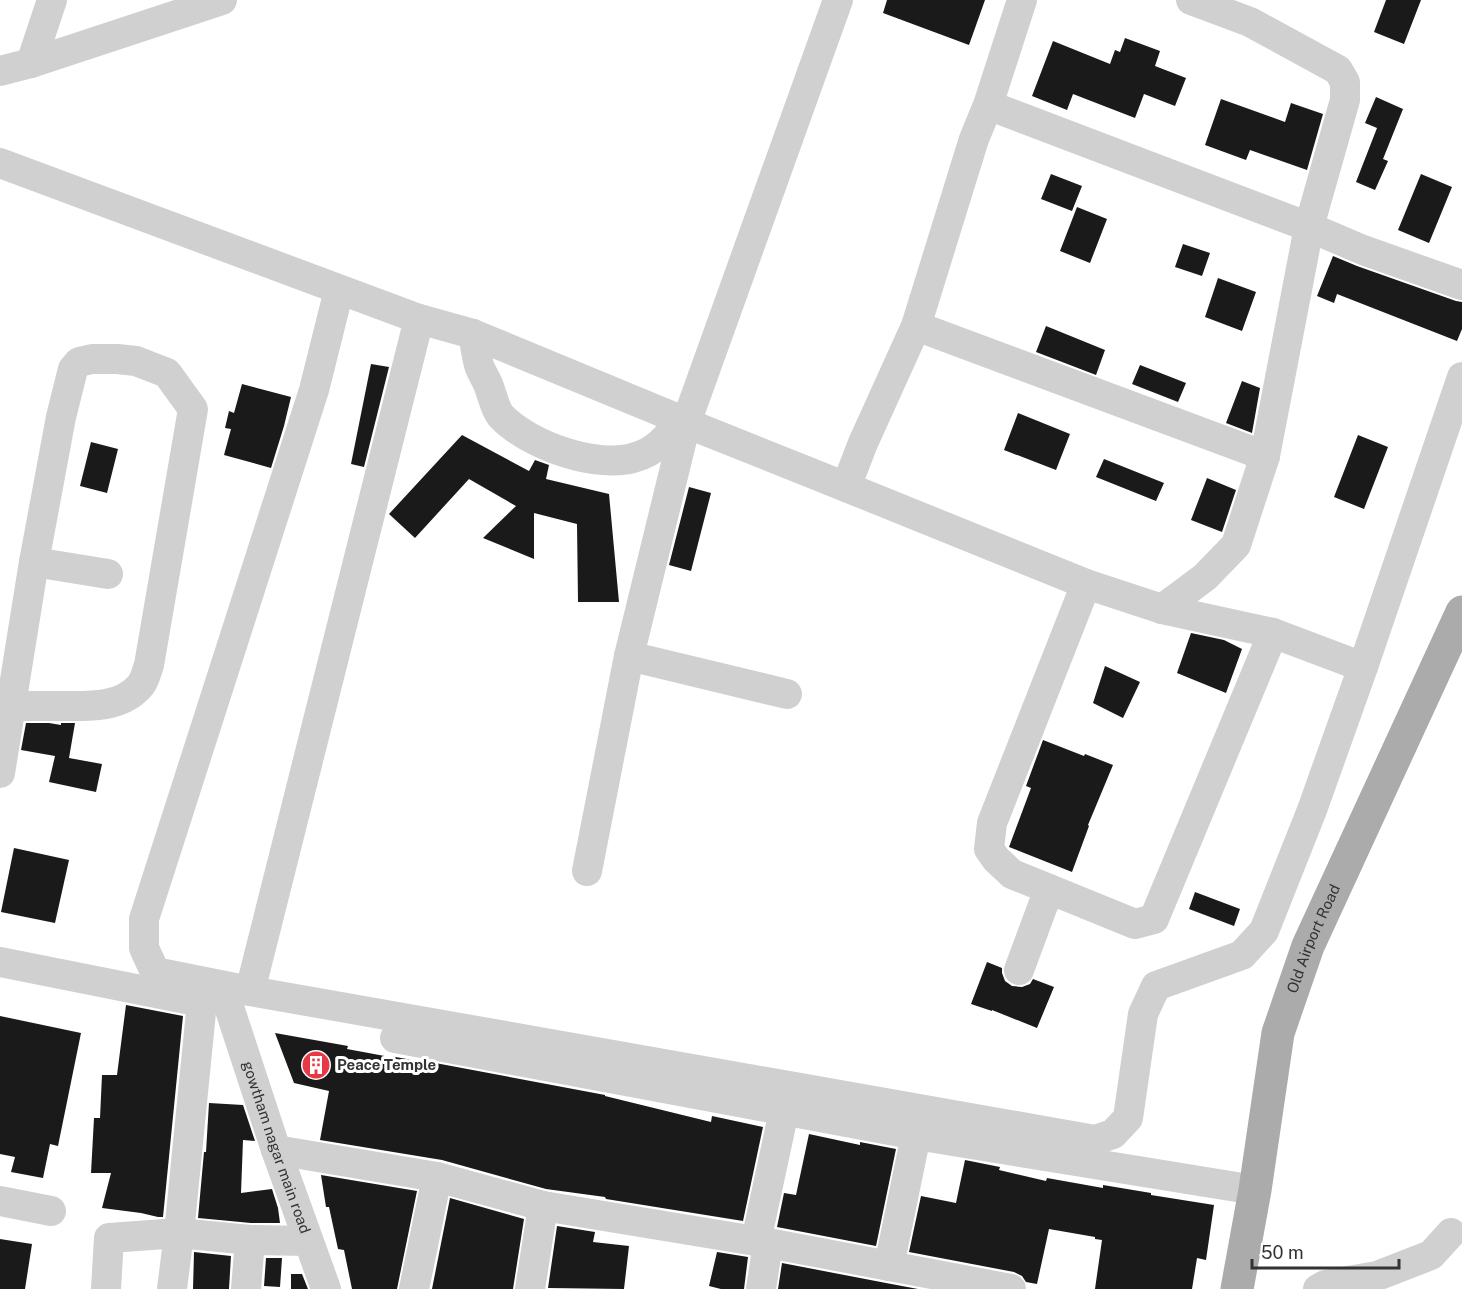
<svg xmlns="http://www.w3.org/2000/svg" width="1462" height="1289" font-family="'Public Sans',sans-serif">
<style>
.building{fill:#1a1a1a}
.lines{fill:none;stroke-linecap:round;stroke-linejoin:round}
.minor{stroke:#d0d0d0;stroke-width:30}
.major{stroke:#ababab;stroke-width:33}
.labels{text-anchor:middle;stroke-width:6;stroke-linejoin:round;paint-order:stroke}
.street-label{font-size:15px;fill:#333;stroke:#fff}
.poi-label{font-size:15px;font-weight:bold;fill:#333;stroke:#fff;text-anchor:start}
</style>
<rect width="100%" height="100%" fill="#fff"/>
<path class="building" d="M 887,0 L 985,0 L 969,45 L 883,13 Z
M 1386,0 L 1421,0 L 1404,44 L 1374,32 Z
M 1125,38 L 1160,51 L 1155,66 L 1186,78 L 1175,106 L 1144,94 L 1135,118 L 1073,94 L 1067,110 L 1032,96 L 1053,41 L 1110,64 L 1115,50 L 1120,52 Z
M 1376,97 L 1403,109 L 1383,159 L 1388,161 L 1375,190 L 1356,182 L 1377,128 L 1365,123 Z
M 1221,99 L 1285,122 L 1291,103 L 1323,114 L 1307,170 L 1250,150 L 1246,160 L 1205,145 Z
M 1051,174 L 1082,186 L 1072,211 L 1041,199 Z
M 1421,174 L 1452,187 L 1429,243 L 1398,230 Z
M 1077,207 L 1107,219 L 1090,263 L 1060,251 Z
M 1183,244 L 1210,253 L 1202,276 L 1175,267 Z
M 1333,256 L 1357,266 L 1456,301 L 1462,302 L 1462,329 L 1457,341 L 1337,294 L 1334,303 L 1317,296 Z
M 1218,278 L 1256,292 L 1242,331 L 1205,317 Z
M 1046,326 L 1105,350 L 1096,375 L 1036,352 Z
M 371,364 L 389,367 L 364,467 L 351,464 Z
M 1140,365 L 1186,383 L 1178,402 L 1132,384 Z
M 1242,381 L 1260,388 L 1252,433 L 1226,423 Z
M 242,384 L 291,397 L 284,426 L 271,468 L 224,455 L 231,429 L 225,428 L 229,411 L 234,413 Z
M 1018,413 L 1070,434 L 1056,470 L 1004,450 Z
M 462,435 L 529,471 L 535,460 L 549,465 L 546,479 L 609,494 L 619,602 L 578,602 L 577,524 L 534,513 L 534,559 L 483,538 L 516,506 L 469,479 L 415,538 L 389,514 Z
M 1358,435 L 1388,447 L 1364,509 L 1334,497 Z
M 91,442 L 118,449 L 107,493 L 80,486 Z
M 1104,459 L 1164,483 L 1156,501 L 1096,477 Z
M 1207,478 L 1236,490 L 1222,532 L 1191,520 Z
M 689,487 L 711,493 L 691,571 L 669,565 Z
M 1191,633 L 1224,640 L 1242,649 L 1226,693 L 1177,673 Z
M 1105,666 L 1140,682 L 1123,718 L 1093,703 Z
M 26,723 L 49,723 L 61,725 L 61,723 L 75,723 L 69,758 L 102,764 L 96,792 L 49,782 L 55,756 L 21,750 Z
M 1043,740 L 1084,756 L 1085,754 L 1113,765 L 1088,825 L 1089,826 L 1072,872 L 1009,847 L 1031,788 L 1026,786 Z
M 14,848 L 69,860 L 55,923 L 1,912 Z
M 1195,892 L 1240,909 L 1234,926 L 1189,909 Z
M 987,962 L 1002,968 L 1002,973 L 1005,981 L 1012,986 L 1022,987 L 1030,984 L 1033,979 L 1054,987 L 1037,1028 L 992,1010 L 992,1011 L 971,1004 Z
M 126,1005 L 183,1016 L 163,1217 L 158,1217 L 141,1213 L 102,1208 L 111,1173 L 91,1173 L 94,1118 L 100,1118 L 102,1075 L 117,1075 Z
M 0,1016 L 81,1033 L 58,1146 L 50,1144 L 43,1178 L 11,1172 L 15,1157 L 0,1154 Z
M 275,1033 L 348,1046 L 347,1049 L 390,1057 L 390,1056 L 429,1063 L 430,1062 L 605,1095 L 605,1096 L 711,1122 L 712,1116 L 763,1127 L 743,1221 L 606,1199 L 605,1197 L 546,1189 L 442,1160 L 320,1140 L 329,1091 L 294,1083 Z
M 209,1103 L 243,1105 L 255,1141 L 243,1140 L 241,1193 L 272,1189 L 278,1208 L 280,1223 L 251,1223 L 198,1218 L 204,1152 L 206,1152 Z
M 809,1134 L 860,1145 L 860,1142 L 896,1149 L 876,1246 L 777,1227 L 784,1193 L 796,1195 Z
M 965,1160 L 1000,1167 L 999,1170 L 1046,1181 L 1047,1178 L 1103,1188 L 1103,1185 L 1151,1193 L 1151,1195 L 1214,1205 L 1206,1260 L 1197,1258 L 1192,1289 L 1095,1289 L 1102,1240 L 1095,1239 L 1095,1237 L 1049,1229 L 1037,1284 L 1026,1282 L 1022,1276 L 1014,1272 L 909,1252 L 921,1196 L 956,1203 Z
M 321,1175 L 417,1191 L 397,1289 L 352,1289 L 344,1250 L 338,1249 L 329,1207 L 326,1207 Z
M 450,1198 L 524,1219 L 513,1289 L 432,1289 Z
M 557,1226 L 595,1232 L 593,1242 L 629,1246 L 624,1289 L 548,1288 Z
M 0,1239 L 32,1244 L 25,1289 L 0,1289 Z
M 194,1252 L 231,1256 L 229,1289 L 193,1289 Z
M 717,1252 L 748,1257 L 744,1289 L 721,1289 L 709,1286 Z
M 266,1258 L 282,1258 L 280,1287 L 264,1286 Z
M 782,1263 L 886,1283 L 918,1289 L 778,1289 Z
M 291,1274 L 302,1274 L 308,1289 L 291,1289 Z"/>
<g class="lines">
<g class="minor">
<path d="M 1191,0 L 1250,22 L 1338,70 L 1345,82 L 1345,100 L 1309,227 L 1363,250 L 1462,285"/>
<path d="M 31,63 L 52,0"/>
<path d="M 0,71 L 31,63 L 222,0"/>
<path d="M 988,105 L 1309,227 L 1265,456 L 1236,545 L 1205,577 L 1162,609 L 1086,584 L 846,487 L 863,443 L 916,326 L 974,139 L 988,105 L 1022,0"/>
<path d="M 0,163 L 419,319 L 473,334 L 681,420 L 686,423 L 846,487"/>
<path d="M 339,290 L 314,390 L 144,919 L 144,948 L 155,972 L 250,991 L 1095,1140 L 1113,1134 L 1128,1118 L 1143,1014 L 1156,986 L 1242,955 L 1264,931 L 1312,810 L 1363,667 L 1273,633 L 1162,609"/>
<path d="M 916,326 L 1265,456"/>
<path d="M 473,334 C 475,343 476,353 478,361 C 479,369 484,375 487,382 C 492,392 494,408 501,416 C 528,445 598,470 636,457 C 657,451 668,436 681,420"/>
<path d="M 34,562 L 108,574"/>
<path d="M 1086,584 L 992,823 L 989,849 L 996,859 L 1012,874 L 1135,924 L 1154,919 L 1273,633"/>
<path d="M 629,656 L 787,694"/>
<path d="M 1363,667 L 1462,377"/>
<path d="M 0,773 L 34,562 L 61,417 L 73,369 L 79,362 L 92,359 L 117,359 L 136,361 L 167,373 L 193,409 L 149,665 C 146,673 145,681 139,687 C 119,709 86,706 59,706 C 43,706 27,706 11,706"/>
<path d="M 587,871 L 629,656 L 686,423 L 838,0"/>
<path d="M 0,962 L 186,999"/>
<path d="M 1019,970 L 1049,889"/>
<path d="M 250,991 L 419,319"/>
<path d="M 202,1002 L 179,1233 L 250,1240 L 308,1241"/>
<path id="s1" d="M 229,1007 L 276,1150 L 326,1289"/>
<path d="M 395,1038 L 916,1135 L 1255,1190"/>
<path d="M 276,1150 L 437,1177 L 414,1289"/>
<path d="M 437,1177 L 543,1206 L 768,1243 L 1011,1289"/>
<path d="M 0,1201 L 51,1211"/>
<path d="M 756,1241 L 784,1111"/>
<path d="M 889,1266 L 916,1135"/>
<path d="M 106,1289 L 109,1238 L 179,1233 L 172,1289"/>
<path d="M 246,1289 L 250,1240"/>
<path d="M 530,1289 L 543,1206"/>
<path d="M 761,1289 L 768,1243"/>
<path d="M 1318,1289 L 1325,1285 L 1377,1276 L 1431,1255 L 1451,1233"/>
</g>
<path class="major" id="s2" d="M 1237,1289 L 1255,1190 L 1278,1033 L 1308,946 L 1462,612"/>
</g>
<defs>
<g id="building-disc" transform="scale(1.5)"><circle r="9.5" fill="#e63946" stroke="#fff"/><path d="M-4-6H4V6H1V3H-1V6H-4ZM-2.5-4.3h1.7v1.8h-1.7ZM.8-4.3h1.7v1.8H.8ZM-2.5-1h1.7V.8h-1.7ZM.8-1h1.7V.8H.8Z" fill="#fff"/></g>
</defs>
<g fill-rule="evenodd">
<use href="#building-disc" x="316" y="1065"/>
</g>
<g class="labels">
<g class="street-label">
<text dy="5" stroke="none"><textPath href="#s2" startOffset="360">Old Airport Road</textPath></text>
<text dy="5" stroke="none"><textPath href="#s1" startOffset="148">gowtham nagar main road</textPath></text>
</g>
<g class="poi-label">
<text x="337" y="1070">Peace Temple</text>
</g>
</g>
<path d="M1252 1259v9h147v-9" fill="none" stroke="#333333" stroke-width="3"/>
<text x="1261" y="1259" font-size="18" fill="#333333" stroke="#ffffff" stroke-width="4.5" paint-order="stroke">50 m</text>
</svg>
